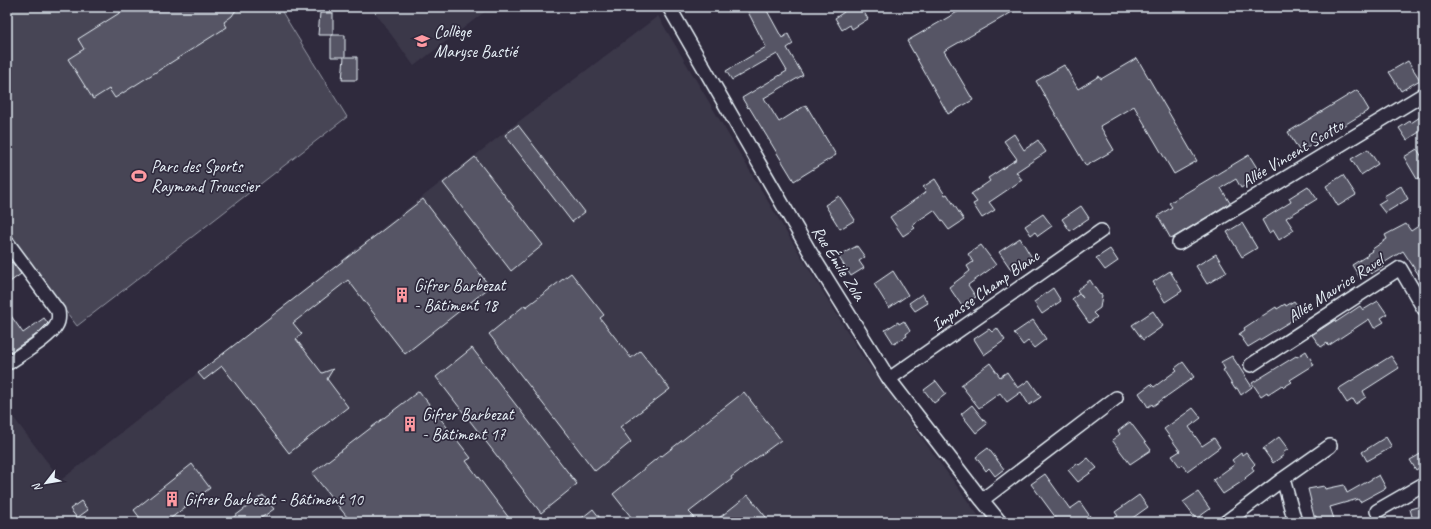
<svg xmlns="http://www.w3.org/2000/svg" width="1431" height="529" font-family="Caveat,sans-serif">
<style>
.built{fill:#3b3749}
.green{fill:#464455;stroke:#979aa6}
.building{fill:#575565;stroke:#e8f1f8}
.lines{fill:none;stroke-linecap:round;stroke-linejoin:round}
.minor-casing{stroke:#e8f1f8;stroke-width:16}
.minor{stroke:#2f2a3d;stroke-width:13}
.labels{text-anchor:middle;stroke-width:3.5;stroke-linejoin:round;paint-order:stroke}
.poi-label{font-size:17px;fill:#e8f1f8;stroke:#2f2a3d;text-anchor:start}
.street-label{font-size:17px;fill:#e8f1f8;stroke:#2f2a3d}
</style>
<rect width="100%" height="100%" fill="#2f2a3d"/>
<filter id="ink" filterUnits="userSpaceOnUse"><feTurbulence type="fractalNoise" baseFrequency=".025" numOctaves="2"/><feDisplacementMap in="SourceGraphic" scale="8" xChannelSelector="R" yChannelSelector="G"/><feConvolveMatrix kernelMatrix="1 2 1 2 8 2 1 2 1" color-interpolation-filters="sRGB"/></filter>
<g filter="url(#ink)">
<path class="built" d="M 368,7 L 491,7 L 414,66 L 377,15 Z
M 658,16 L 785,230 L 861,354 L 983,522 L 7,522 L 7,409 L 61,480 L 518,122 Z"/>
<path class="green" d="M 7,7 L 279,7 L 347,117 L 77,326 L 7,234 Z"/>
<path class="building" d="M 129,7 L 238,7 L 232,16 L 224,22 L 227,27 L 115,98 L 109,89 L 93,99 L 68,59 L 84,49 L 78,39 Z
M 757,7 L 765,7 L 782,38 L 788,34 L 793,44 L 787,48 L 803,75 L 764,98 L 779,122 L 806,105 L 836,155 L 794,181 L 749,107 L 748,108 L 742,98 L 787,71 L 777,54 L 732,80 L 726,71 L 766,47 L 748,12 Z
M 848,7 L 861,7 L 868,19 L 852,29 L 850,25 L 842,30 L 835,18 L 844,12 L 843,10 Z
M 966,7 L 1021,7 L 944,51 L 973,100 L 948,114 L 907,41 Z
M 320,13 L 333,13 L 333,35 L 318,35 Z
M 331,35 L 345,35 L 345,57 L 357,57 L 357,80 L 342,80 L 344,57 L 331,57 Z
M 1137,58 L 1197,161 L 1174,174 L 1134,106 L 1100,126 L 1114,150 L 1086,166 L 1036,81 L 1064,65 L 1078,89 L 1099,76 L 1101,79 Z
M 1408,61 L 1420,80 L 1401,91 L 1389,72 Z
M 1357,90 L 1369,110 L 1300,152 L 1288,132 Z
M 1420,117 L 1424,123 L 1424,129 L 1407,140 L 1399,128 L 1410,121 L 1411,123 Z
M 518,125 L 585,212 L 572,222 L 505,135 Z
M 1014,134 L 1024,150 L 1038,140 L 1046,152 L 1016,172 L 1022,180 L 991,201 L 989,202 L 995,210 L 982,218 L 973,204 L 977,202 L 971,194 L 990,181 L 988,178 L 1017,159 L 1004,141 Z
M 1368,149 L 1378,164 L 1361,175 L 1351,159 Z
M 1417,149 L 1424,160 L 1424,175 L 1417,179 L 1404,157 Z
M 1249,155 L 1262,176 L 1241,188 L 1236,179 L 1221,188 L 1230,203 L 1171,239 L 1158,216 L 1172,207 L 1169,203 Z
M 475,157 L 543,245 L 511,271 L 443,183 Z
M 1343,175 L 1356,195 L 1338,206 L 1326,186 Z
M 935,179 L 945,195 L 947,194 L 964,220 L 949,230 L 934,210 L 912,225 L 915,228 L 903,236 L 890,217 L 926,192 L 923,187 Z
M 1308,186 L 1317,199 L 1286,218 L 1294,230 L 1279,240 L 1273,230 L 1269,233 L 1262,220 L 1291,202 L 1289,198 Z
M 1401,186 L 1408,199 L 1385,213 L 1378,204 L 1386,199 L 1384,196 Z
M 839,196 L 855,220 L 840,229 L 825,205 Z
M 423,199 L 490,287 L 405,354 L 348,280 L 293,323 L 302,334 L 296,339 L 322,373 L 333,369 L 327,379 L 348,407 L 289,453 L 222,366 L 204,380 L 198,373 Z
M 1081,206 L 1089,218 L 1070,231 L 1062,219 Z
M 1043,214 L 1052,226 L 1038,236 L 1035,232 L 1031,235 L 1025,226 Z
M 1242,223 L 1257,248 L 1242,257 L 1227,232 Z
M 1406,224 L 1411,231 L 1420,225 L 1424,232 L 1424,283 L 1403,251 L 1382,264 L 1383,267 L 1371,274 L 1370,272 L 1360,278 L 1352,265 L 1368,255 L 1367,254 L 1372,251 L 1371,250 L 1387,239 L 1385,235 Z
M 1020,238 L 1032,258 L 1012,271 L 999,252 Z
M 981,245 L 996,265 L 968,285 L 976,297 L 962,306 L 949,287 L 970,271 L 967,266 L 973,262 L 968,254 Z
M 857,246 L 865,257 L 859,261 L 864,268 L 851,276 L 838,256 Z
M 1110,249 L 1118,261 L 1105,270 L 1096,258 Z
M 1216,254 L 1227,272 L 1207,284 L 1196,266 Z
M 12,262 L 21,274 L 7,284 L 7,265 Z
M 893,271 L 908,295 L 889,308 L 874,284 Z
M 1170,271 L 1182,291 L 1165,302 L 1153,282 Z
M 571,273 L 604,315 L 600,318 L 631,358 L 640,351 L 670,389 L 620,427 L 631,442 L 595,471 L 489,334 L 525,305 L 526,307 Z
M 1090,280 L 1099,294 L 1102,295 L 1100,308 L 1093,313 L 1097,317 L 1089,323 L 1072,299 L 1079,294 L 1083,298 L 1077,290 Z
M 1053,288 L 1061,301 L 1042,314 L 1034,302 Z
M 922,294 L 928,303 L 915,311 L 909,303 Z
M 1294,301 L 1300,309 L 1298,310 L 1301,315 L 1248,347 L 1239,334 L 1245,330 L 1244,328 L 1276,307 L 1277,309 L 1285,304 L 1286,306 Z
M 1378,301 L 1387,314 L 1381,318 L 1384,322 L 1374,328 L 1369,319 L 1328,346 L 1327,343 L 1321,347 L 1312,335 L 1335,320 L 1336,322 L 1360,306 L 1363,310 Z
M 7,310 L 23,333 L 44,318 L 48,323 L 37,334 L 9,353 L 7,350 Z
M 1153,311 L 1163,326 L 1143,340 L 1132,325 Z
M 1033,320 L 1046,339 L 1034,348 L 1028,341 L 1023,345 L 1014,333 Z
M 904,321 L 910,331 L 906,334 L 907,336 L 894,344 L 885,330 L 898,322 L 899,324 Z
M 997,328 L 1005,340 L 984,355 L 974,339 L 989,329 L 992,332 Z
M 472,348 L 577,484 L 541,513 L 436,377 Z
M 1306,351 L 1314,365 L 1290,380 L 1292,382 L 1284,387 L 1282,385 L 1268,394 L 1267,392 L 1261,396 L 1252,383 L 1296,356 L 1297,357 Z
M 1232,356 L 1252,387 L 1241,395 L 1237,388 L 1235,389 L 1223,370 L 1225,369 L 1221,362 Z
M 1391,356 L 1399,368 L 1363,391 L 1366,397 L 1356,404 L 1353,399 L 1347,403 L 1338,389 Z
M 1183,362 L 1194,377 L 1153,406 L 1152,404 L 1148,407 L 1139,393 L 1151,384 L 1154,387 L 1177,370 L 1175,368 Z
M 990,363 L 1000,377 L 1007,372 L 1018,388 L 1029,380 L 1041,397 L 1029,405 L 1021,392 L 1007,402 L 1000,393 L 979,408 L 961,385 Z
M 936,381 L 946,394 L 934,403 L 924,390 Z
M 419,391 L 471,458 L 466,461 L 512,522 L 351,522 L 312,473 Z
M 744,392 L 781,440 L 731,477 L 732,479 L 689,512 L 694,517 L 687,522 L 635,522 L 613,494 L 661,455 L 662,456 Z
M 972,405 L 987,424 L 976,433 L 961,414 Z
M 1193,408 L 1201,418 L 1189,427 L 1202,446 L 1214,438 L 1220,447 L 1187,471 L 1182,465 L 1180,467 L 1172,456 L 1180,451 L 1164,429 Z
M 1130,422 L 1151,450 L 1130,464 L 1112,440 L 1120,434 L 1118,431 Z
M 1279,437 L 1288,449 L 1283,453 L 1284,455 L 1273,463 L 1263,449 Z
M 1386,437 L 1392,447 L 1367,461 L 1362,452 Z
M 988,448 L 1004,469 L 995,476 L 989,468 L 986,471 L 976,457 Z
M 1246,452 L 1255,464 L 1252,467 L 1254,471 L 1245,478 L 1246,479 L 1223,494 L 1213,480 L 1235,464 L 1232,460 L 1241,453 L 1242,455 Z
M 1424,452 L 1424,465 L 1416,470 L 1410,460 Z
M 1088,458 L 1097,468 L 1078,482 L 1068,470 L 1077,463 L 1079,465 Z
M 192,464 L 210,488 L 166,522 L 143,522 L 134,510 Z
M 1045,474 L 1070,509 L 1080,502 L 1094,522 L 1059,522 L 1031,484 Z
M 1379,475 L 1386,488 L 1360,502 L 1358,499 L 1330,507 L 1335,522 L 1317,522 L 1316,516 L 1314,516 L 1310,501 L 1311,501 L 1308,489 L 1324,486 L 1325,489 L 1344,485 L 1347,493 Z
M 1198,492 L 1210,509 L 1196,519 L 1183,502 Z
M 263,495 L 274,509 L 261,518 L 263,522 L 227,522 Z
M 748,495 L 770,522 L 714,522 Z
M 1139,495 L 1148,507 L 1127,522 L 1110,522 L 1118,516 L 1115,512 Z
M 81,501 L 88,510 L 77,518 L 70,509 Z
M 1424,505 L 1424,517 L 1413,520 L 1410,509 Z
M 593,509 L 603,522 L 577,522 Z"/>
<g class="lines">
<g class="minor-casing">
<path id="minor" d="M 669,7 L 810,252 L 889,379 L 982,500 L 1000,522
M 7,242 L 58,311 C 59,316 59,321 56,326 C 50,337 21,354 10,362 L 7,362
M 1179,243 L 1424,94
M 1251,365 L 1400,268 L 1424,309
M 889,379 L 1101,231
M 1283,479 L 1330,446
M 982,500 L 1116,398
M 1377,511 L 1424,484
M 1226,522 L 1283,479 L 1295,522"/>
</g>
<use href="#minor" class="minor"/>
</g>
</g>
<defs>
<g id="school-bare" transform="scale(1.2)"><path d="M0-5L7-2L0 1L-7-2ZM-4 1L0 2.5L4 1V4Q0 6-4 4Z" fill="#ff9aa2" stroke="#2f2a3d" stroke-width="2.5" paint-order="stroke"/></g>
<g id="stadium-bare" transform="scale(1.2)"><path d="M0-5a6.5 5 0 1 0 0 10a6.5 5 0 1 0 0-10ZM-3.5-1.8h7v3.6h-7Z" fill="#ff9aa2" stroke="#2f2a3d" stroke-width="2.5" paint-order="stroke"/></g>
<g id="building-bare" transform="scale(1.2)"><path d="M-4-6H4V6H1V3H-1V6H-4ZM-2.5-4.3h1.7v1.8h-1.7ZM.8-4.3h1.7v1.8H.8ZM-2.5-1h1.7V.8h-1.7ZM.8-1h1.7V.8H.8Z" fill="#ff9aa2" stroke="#2f2a3d" stroke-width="2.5" paint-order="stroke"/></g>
</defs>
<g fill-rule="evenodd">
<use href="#school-bare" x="422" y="41"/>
<use href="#stadium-bare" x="139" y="176"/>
<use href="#building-bare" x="402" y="295"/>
<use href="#building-bare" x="410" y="424"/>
<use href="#building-bare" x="172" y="499"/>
</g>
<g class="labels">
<g class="poi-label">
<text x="434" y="37">Collège<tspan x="434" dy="20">Maryse Bastié</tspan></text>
<text x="151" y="172">Parc des Sports<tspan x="151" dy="20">Raymond Troussier</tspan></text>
<text x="414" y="291">Gifrer Barbezat<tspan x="414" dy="20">- Bâtiment 18</tspan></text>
<text x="422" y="420">Gifrer Barbezat<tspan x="422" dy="20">- Bâtiment 17</tspan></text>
<text x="184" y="505">Gifrer Barbezat - Bâtiment 10</text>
</g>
<g class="street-label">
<text transform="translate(1292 153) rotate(-31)" y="6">Allée Vincent Scotto</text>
<text transform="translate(839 263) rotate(58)" y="6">Rue Émile Zola</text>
<text transform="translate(1335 288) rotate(-33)" y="6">Allée Maurice Ravel</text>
<text transform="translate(985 290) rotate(-35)" y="6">Impasse Champ Blanc</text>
</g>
</g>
<rect width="1431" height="529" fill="none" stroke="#2f2a3d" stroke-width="24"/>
<rect x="12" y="12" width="1407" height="505" fill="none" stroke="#e8f1f8" stroke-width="1.5" filter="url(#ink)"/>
<g transform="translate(46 483) rotate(239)" stroke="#2f2a3d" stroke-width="3" paint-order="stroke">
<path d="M0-3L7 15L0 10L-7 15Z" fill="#e8f1f8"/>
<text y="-6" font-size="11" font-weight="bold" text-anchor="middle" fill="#e8f1f8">N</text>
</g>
</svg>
